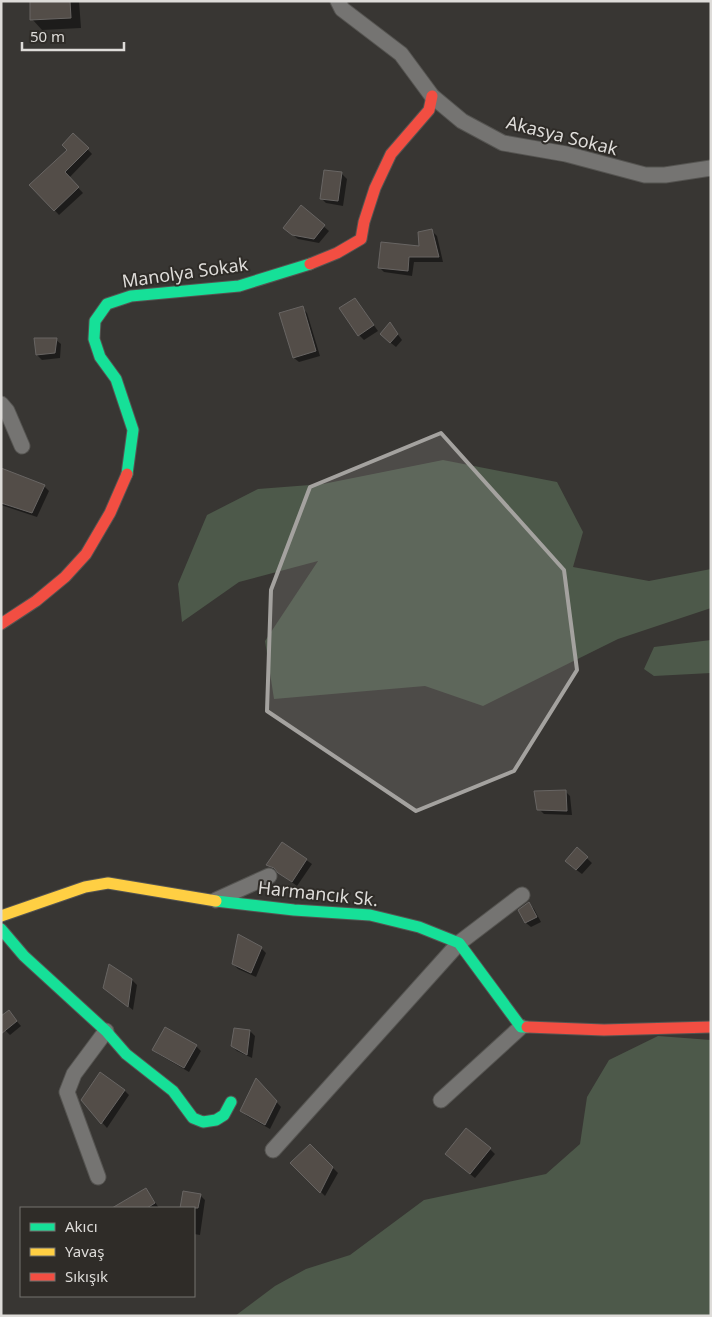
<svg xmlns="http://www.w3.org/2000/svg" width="712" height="1317" font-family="'Noto Sans',sans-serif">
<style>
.green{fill:#4d594a}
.shadow{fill:#0007}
.building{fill:#534d48;stroke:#686563}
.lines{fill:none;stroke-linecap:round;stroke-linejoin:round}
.street-casing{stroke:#555451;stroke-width:17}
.fast-casing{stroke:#555451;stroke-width:13}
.slow-casing{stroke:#555451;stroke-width:13}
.jam-casing{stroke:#555451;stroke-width:13}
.street{stroke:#757472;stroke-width:15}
.fast{stroke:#16e098;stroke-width:11}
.slow{stroke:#ffcf43;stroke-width:11}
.jam{stroke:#f24e42;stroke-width:11}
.marked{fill:#a4a29f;fill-opacity:0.2;stroke:#a4a29f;stroke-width:4;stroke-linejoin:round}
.labels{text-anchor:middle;stroke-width:4;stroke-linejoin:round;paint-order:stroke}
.street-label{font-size:18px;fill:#dedcd9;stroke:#2f2c28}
</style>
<rect width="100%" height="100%" fill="#383633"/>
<path class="green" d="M 443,460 L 557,482 L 583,532 L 573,567 L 649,581 L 711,569 L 711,608 L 618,639 L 483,706 L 425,686 L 274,699 L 265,641 L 318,561 L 239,582 L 182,622 L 178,584 L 207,515 L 258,489 L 323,484 Z
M 711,640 L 711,673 L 654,676 L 644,669 L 654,647 Z
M 658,1036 L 711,1040 L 711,1316 L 235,1316 L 275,1286 L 306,1269 L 350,1255 L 424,1200 L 546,1174 L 580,1144 L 587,1097 L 609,1060 Z"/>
<path class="shadow" d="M 31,1 L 79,1 L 81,28 L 42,30 L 32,19 Z
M 74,135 L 92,154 L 69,178 L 83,193 L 59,215 L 31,185 L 68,150 Z
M 342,174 L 347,179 L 343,206 L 326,203 L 321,198 Z
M 301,207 L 329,231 L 319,243 L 298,239 L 289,232 Z
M 432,231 L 437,236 L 443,262 L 414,262 L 412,276 L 384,272 L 379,267 L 421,248 Z
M 355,299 L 378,331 L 364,340 L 359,335 Z
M 302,308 L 307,313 L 320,356 L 299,362 L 294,358 Z
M 390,324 L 402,340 L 396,347 L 386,339 Z
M 56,340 L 61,344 L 60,358 L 42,360 L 37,355 Z
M 1,470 L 44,486 L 49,491 L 37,517 L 1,505 Z
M 565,791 L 570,796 L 572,815 L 544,814 L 539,809 Z
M 282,843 L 312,864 L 297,886 L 268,865 Z
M 577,849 L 592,863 L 582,874 L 571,866 Z
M 529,904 L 534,909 L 541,922 L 531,927 L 526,923 Z
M 261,948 L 266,953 L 256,977 L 238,969 L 233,964 Z
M 132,980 L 137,985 L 133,1010 L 110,992 Z
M 13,1017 L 21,1026 L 10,1035 L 5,1030 Z
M 250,1031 L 255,1036 L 252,1058 L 237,1051 L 232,1046 Z
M 196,1046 L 201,1051 L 189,1072 L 158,1054 L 154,1050 Z
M 261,1085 L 281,1107 L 270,1129 L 247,1116 L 242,1111 Z
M 124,1090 L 129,1095 L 107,1128 L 82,1100 Z
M 310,1145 L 338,1173 L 325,1196 L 292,1163 Z
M 490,1149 L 495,1154 L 475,1178 L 451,1159 Z
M 146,1189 L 159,1208 L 126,1208 L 123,1203 Z
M 184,1192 L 200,1195 L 205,1200 L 200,1235 L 194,1234 L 194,1208 L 181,1208 Z"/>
<path class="building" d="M 30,1 L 70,1 L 71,18 L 30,20 Z
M 73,133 L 89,148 L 65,172 L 79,187 L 54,211 L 29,185 L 67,150 L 62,145 Z
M 324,170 L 342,172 L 338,201 L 320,199 Z
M 301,205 L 325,225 L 314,239 L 292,235 L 283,228 Z
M 432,229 L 439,257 L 409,257 L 408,271 L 378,268 L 381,242 L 419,246 L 418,232 Z
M 355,298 L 374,325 L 358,336 L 339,308 Z
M 303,306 L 316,351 L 293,358 L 279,313 Z
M 390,322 L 398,334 L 390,343 L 380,334 Z
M 34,338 L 57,338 L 55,353 L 36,355 Z
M 1,468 L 45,485 L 32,513 L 1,503 Z
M 566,790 L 567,811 L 537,810 L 534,791 Z
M 282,842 L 307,859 L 292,882 L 278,873 L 274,868 L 266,865 Z
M 577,847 L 588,857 L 576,870 L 565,861 Z
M 529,902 L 537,917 L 525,923 L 518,910 Z
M 238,934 L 262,947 L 251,973 L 232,964 Z
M 109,964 L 132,979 L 128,1007 L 103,988 Z
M 9,1010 L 17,1021 L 1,1034 L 1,1016 Z
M 165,1027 L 197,1045 L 184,1068 L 152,1050 Z
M 234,1028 L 250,1030 L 247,1055 L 231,1046 Z
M 100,1072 L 125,1090 L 101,1124 L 81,1100 Z
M 256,1078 L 277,1101 L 265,1125 L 240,1111 Z
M 466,1128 L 491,1148 L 470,1174 L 445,1154 Z
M 310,1144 L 333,1167 L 320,1193 L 290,1163 Z
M 146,1188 L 155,1203 L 147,1208 L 112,1208 Z
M 183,1191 L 201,1194 L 198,1208 L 180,1208 Z"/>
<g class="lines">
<g class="street-casing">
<path id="street" d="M 338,1 L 342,9 L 401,54 L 432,96 L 462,121 L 503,143 L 566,154 L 645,175 L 665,175 L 711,168
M 1,404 L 7,411 L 22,446
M 216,900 L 269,876
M 441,1100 L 521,1027
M 273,1150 L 459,943 L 522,895
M 98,1177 L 67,1092 L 74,1074 L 106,1031"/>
</g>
<g class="fast-casing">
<path id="fast" d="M 127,474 L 133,430 L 116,379 L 100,357 L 94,339 L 95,321 L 107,304 L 131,296 L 239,286 L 310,264
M 216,901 L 294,910 L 370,915 L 419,927 L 459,943 L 521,1027 L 527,1027
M 1,929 L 24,956 L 106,1031 L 126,1054 L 173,1091 L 193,1118 L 203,1122 L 216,1120 L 224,1115 L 231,1102"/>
</g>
<g class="slow-casing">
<path id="slow" d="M 1,916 L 85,887 L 108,883 L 216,901"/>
</g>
<g class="jam-casing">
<path id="jam" d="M 310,264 L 337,253 L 361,239 L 364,222 L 375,188 L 391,154 L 429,110 L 432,96
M 1,624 L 36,601 L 65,577 L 86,554 L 110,513 L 127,474
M 527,1027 L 604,1030 L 711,1027"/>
</g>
<use href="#street" class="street"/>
<use href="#fast" class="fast"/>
<use href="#slow" class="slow"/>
<use href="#jam" class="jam"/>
</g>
<path class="marked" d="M 441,433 L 564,570 L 577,670 L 514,771 L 416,811 L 267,711 L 271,590 L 310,487 Z"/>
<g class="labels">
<g class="street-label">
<text transform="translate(562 136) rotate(14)" y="6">Akasya Sokak</text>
<text transform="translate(185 273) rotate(-8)" y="6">Manolya Sokak</text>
<text transform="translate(318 894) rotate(6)" y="6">Harmancık Sk.</text>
</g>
</g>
<rect width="712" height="1317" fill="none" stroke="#dedcd9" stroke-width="5"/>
<rect x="20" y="1207" width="175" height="90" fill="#2f2c28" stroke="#75726f"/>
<rect x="30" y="1223" width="25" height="8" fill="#16e098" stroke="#75726f"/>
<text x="65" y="1232" font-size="15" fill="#dedcd9">Akıcı</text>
<rect x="30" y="1248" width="25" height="8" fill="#ffcf43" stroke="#75726f"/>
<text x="65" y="1257" font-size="15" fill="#dedcd9">Yavaş</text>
<rect x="30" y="1273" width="25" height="8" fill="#f24e42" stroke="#75726f"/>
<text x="65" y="1282" font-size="15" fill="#dedcd9">Sıkışık</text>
<path d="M22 42v8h102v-8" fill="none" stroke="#dedcd9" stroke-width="2.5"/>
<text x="30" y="42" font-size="15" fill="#dedcd9" stroke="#2f2c28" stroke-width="4" paint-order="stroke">50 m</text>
</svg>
